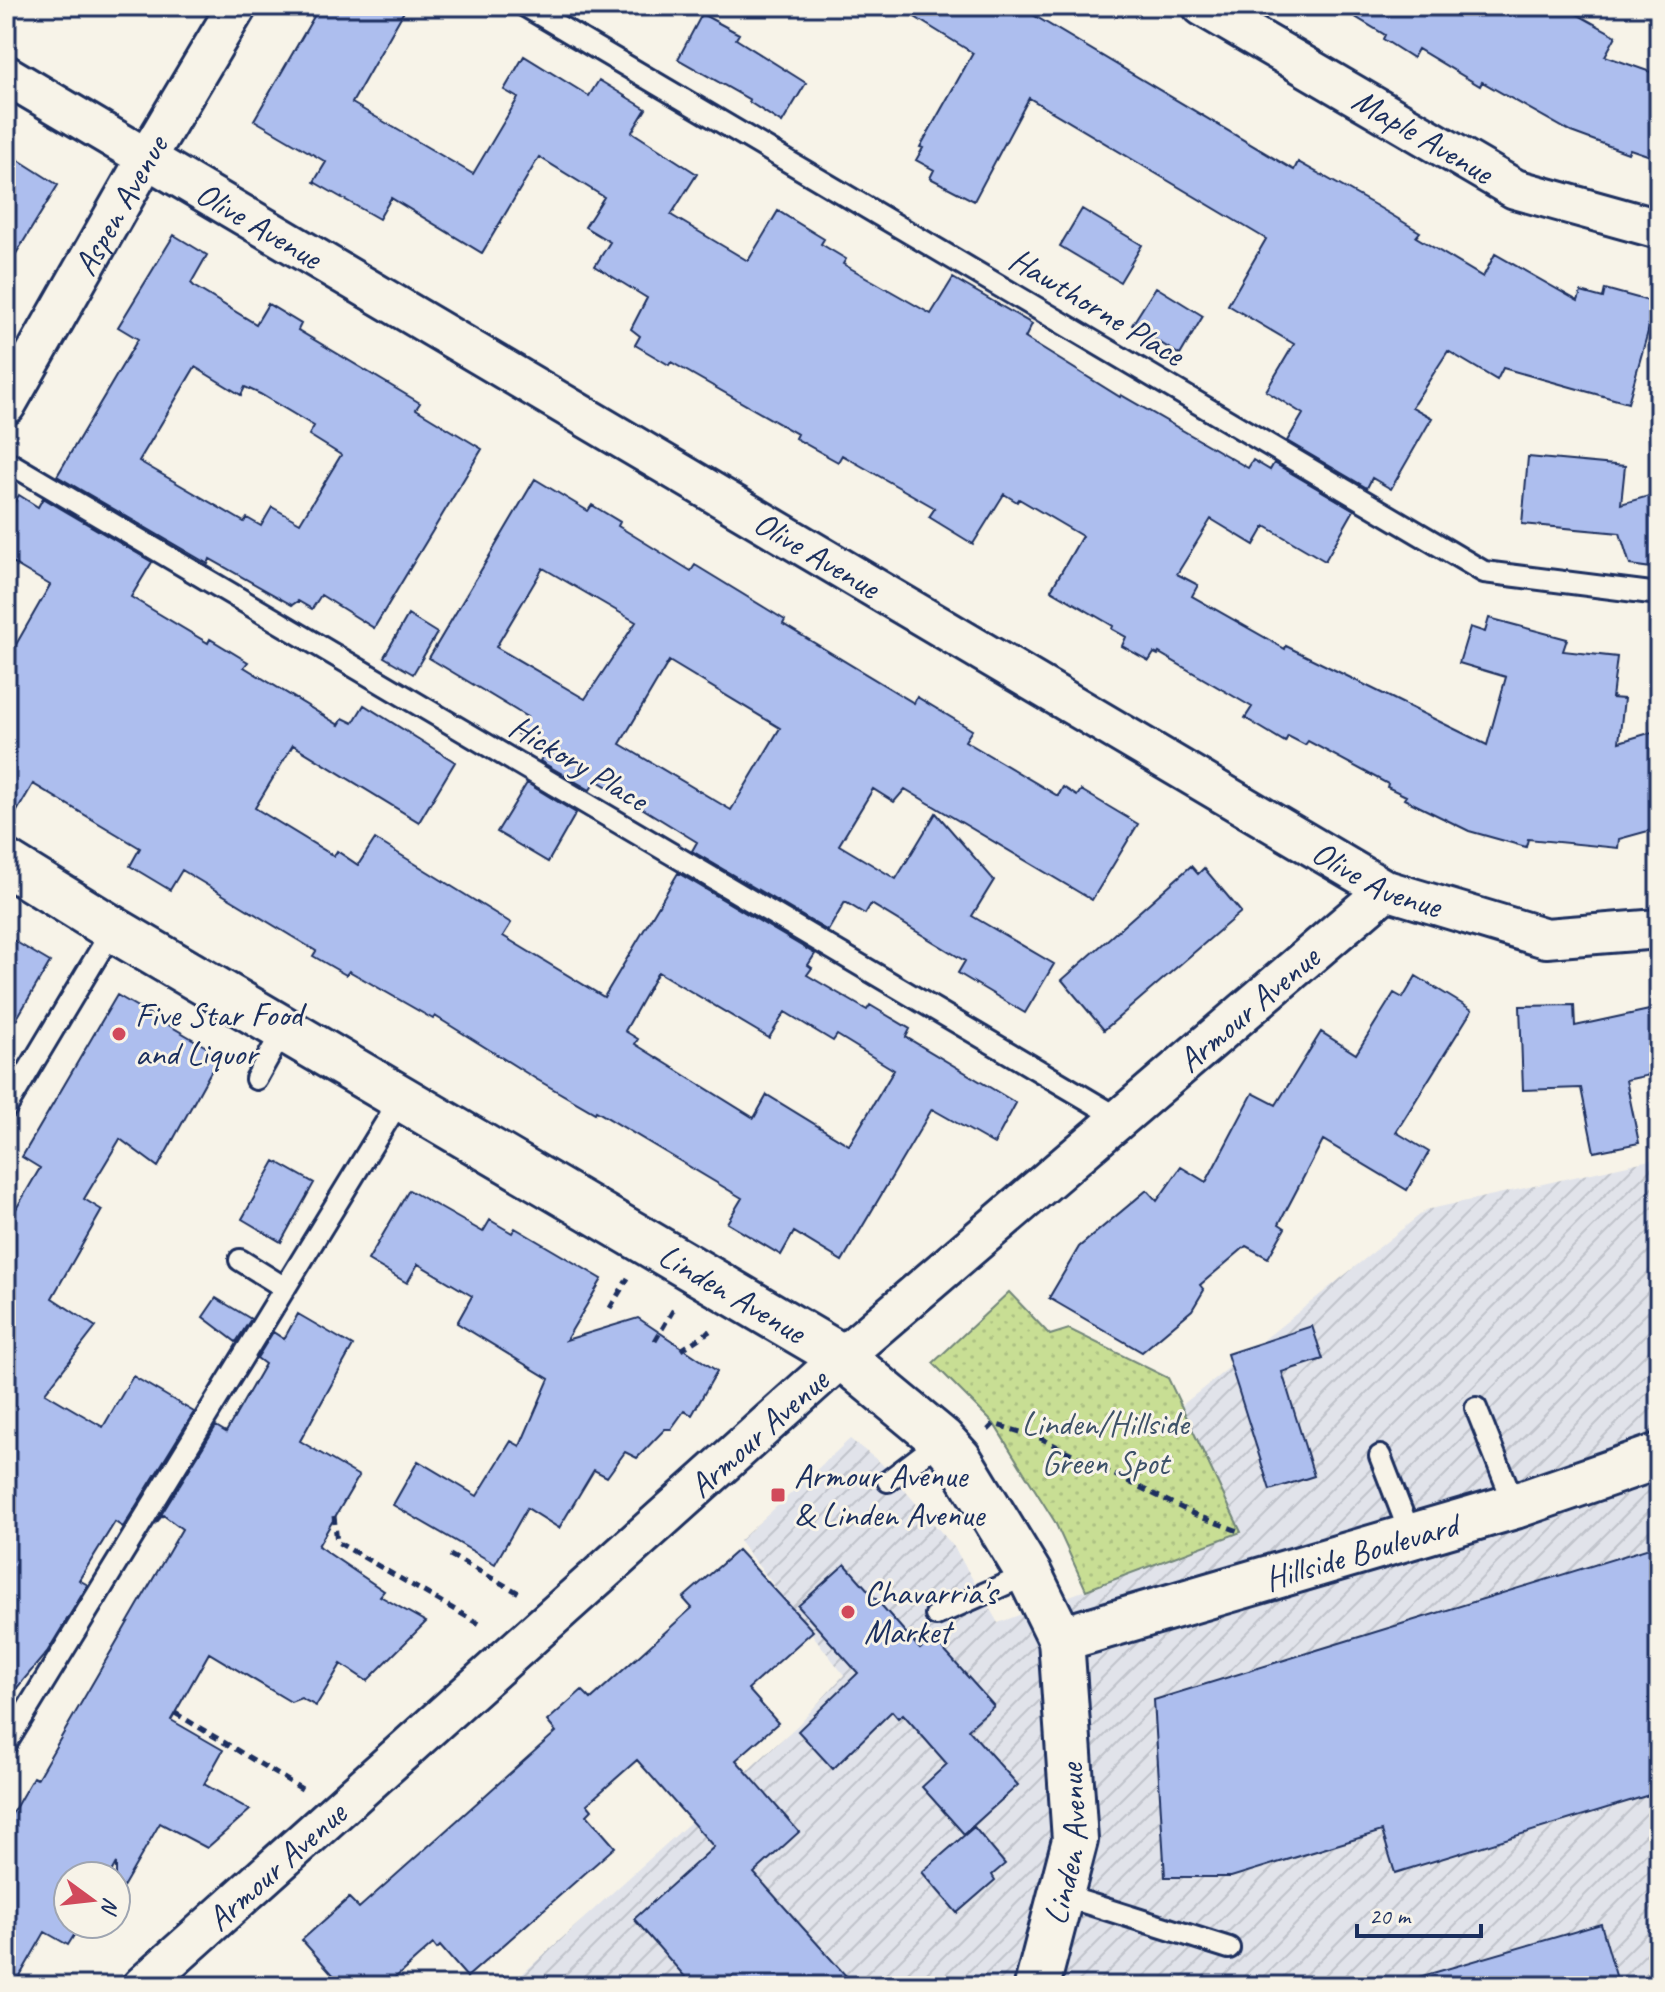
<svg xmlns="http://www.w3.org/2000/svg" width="1665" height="1992" font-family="Caveat,sans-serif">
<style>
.industrial{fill:url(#industrial-furrows)}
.park{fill:url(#park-dots);stroke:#728679;stroke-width:2}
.building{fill:#adbeee;stroke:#1b2f5e;stroke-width:2;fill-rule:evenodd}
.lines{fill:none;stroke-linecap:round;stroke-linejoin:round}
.service-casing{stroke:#1b2f5e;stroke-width:26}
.minor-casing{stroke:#1b2f5e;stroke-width:44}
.tertiary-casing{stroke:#1b2f5e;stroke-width:50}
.secondary-casing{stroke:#1b2f5e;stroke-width:50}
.path{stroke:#1b2f5e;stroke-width:5;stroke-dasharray:8 6;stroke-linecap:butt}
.service{stroke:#f7f3e8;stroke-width:20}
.minor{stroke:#f7f3e8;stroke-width:38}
.tertiary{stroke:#f7f3e8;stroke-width:44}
.secondary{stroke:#f7f3e8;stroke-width:44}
.poi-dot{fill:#d1495b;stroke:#f7f3e8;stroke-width:3}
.labels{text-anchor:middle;stroke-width:6;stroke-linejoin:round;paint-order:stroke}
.street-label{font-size:34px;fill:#1b2f5e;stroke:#f7f3e8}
.poi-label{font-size:34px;fill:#1b2f5e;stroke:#f7f3e8;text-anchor:start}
.park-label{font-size:34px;fill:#3e5269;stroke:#f7f3e8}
</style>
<defs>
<pattern id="industrial-furrows" width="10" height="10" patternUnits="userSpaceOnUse" patternTransform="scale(2)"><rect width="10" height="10" fill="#e1e3ea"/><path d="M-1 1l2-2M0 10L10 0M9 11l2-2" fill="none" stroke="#c0c3cb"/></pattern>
<pattern id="park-dots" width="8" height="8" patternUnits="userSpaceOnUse" patternTransform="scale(2)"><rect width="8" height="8" fill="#c8de94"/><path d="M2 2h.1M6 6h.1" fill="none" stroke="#abbf82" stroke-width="1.8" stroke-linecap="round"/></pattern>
</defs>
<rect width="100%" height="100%" fill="#f7f3e8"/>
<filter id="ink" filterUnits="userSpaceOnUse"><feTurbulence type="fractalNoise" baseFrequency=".0125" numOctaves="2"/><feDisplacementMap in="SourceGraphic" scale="16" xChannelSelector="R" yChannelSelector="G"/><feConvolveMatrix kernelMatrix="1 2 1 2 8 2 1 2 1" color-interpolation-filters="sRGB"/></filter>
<g filter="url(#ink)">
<path class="industrial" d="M 1659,1158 L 1659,1986 L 509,1986 L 798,1725 L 844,1675 L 739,1541 L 850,1439 L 881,1463 L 954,1547 L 998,1623 L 1240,1532 L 1181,1406 L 1426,1210 Z"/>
<path class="park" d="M 1009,1292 L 1050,1335 L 1069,1329 L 1168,1378 L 1241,1532 L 1086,1590 L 1055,1522 L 994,1424 L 933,1363 Z"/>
<path class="building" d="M 320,6 L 407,6 L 352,103 L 473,174 L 518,98 L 504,90 L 524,56 L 589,96 L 599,80 L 646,109 L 632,132 L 697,174 L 671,215 L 748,261 L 778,211 L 824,239 L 821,244 L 846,259 L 843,264 L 931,314 L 953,278 L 1032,324 L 1025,338 L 1120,397 L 1121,395 L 1248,468 L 1253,460 L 1270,470 L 1274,463 L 1354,510 L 1325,561 L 1265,526 L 1254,545 L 1211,519 L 1177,574 L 1198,585 L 1192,596 L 1285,649 L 1286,646 L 1487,745 L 1506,677 L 1459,663 L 1470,627 L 1485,632 L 1489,618 L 1567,639 L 1563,651 L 1617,657 L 1612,698 L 1624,699 L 1619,742 L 1659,730 L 1659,828 L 1619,839 L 1618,848 L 1528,839 L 1526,847 L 1469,831 L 1404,799 L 1406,796 L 1387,787 L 1388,784 L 1308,741 L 1305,745 L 1288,736 L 1285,742 L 1245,718 L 1252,707 L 1159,653 L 1158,655 L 1154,653 L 1149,661 L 1122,646 L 1126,637 L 1112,629 L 1113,626 L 1051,590 L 1082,536 L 1019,499 L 1017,502 L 1004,494 L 973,544 L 929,517 L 935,508 L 842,455 L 838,462 L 795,438 L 797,434 L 671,362 L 669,365 L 635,345 L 640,336 L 631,329 L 647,298 L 595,266 L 610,242 L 585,227 L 604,197 L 539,157 L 482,253 L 391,198 L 379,219 L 314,182 L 326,162 L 254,120 Z
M 897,6 L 1018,6 L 1294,170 L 1298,162 L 1375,205 L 1420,232 L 1416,237 L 1483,277 L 1495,254 L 1578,301 L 1581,292 L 1603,298 L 1605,289 L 1656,303 L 1628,403 L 1503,368 L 1497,380 L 1448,351 L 1412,407 L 1432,418 L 1391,489 L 1372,478 L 1367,488 L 1287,441 L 1303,414 L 1266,391 L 1294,344 L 1228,305 L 1266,239 L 1029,98 L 974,201 L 930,178 L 934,170 L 916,160 L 923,148 L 920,147 L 973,53 Z
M 1337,6 L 1562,6 L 1616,36 L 1605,56 L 1659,75 L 1659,159 L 1630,149 L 1628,153 L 1571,132 L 1482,82 L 1480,86 L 1418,49 L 1413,58 L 1383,39 L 1385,35 Z
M 702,14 L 739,34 L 736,39 L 806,83 L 782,123 L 749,102 L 750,100 L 678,59 Z
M 6,152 L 58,185 L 6,270 Z
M 1082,209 L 1142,245 L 1120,282 L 1060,246 Z
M 174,235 L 207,255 L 191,283 L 195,287 L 256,324 L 268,304 L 301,324 L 298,330 L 420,403 L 416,409 L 482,449 L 374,628 L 321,595 L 312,609 L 298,601 L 292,605 L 210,559 L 208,564 L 57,476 L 138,339 L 118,327 ZM 195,367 L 241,395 L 245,387 L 260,394 L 314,426 L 309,435 L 341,455 L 300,523 L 272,507 L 261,526 L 247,518 L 244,522 L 139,461 Z
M 1156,287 L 1203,316 L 1180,355 L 1132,325 Z
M 1528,457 L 1625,466 L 1621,504 L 1659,493 L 1659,569 L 1630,565 L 1620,533 L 1522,524 Z
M 535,479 L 588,511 L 592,505 L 620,522 L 618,526 L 691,571 L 695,565 L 785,620 L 783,624 L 914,703 L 917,697 L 972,730 L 965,741 L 1058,796 L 1063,787 L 1077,796 L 1081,790 L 1138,824 L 1092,900 L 905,789 L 894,802 L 873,789 L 839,845 L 896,879 L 936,813 L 994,880 L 972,916 L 1054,964 L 1025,1013 L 958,973 L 965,961 L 871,904 L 865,914 L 845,902 L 828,931 L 692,851 L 697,842 L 596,780 L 590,790 L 540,761 L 546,751 L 517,734 L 527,717 L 429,658 ZM 543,568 L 636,622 L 585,699 L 496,647 ZM 669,661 L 780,728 L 731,810 L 620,744 Z
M 19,495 L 38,507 L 43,498 L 152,562 L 131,597 L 208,643 L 210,639 L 248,662 L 244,667 L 339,725 L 343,718 L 353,723 L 364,705 L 455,762 L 419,822 L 293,745 L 255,808 L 334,856 L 337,851 L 358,865 L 375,839 L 511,923 L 503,936 L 604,997 L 678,873 L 815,954 L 808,965 L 812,968 L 807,975 L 867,1010 L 870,1005 L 910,1029 L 906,1037 L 1016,1103 L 994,1144 L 932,1109 L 842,1261 L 794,1232 L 781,1255 L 727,1223 L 742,1198 L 596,1111 L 595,1113 L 536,1079 L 435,1016 L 433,1019 L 349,971 L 346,975 L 313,956 L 316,951 L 182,870 L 170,890 L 130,866 L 140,848 L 33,784 L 6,830 L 6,662 L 50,585 L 6,559 L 6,517 ZM 658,972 L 769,1038 L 785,1012 L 833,1041 L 837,1035 L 894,1070 L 849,1145 L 767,1095 L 754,1118 L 635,1044 L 638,1039 L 625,1031 Z
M 408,615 L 437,633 L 413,674 L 384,657 Z
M 527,783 L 576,813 L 548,862 L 497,832 Z
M 1191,866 L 1198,874 L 1204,868 L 1241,912 L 1104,1030 L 1062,980 Z
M 6,936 L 50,962 L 6,1037 Z
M 1416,976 L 1472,1010 L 1396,1132 L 1429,1152 L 1407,1190 L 1323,1140 L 1279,1224 L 1285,1228 L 1268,1258 L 1246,1246 L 1200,1285 L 1204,1290 L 1192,1310 L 1142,1352 L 1049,1298 L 1079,1247 L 1147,1190 L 1157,1201 L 1181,1167 L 1206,1182 L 1253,1093 L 1276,1105 L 1321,1032 L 1356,1054 L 1394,993 L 1403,998 Z
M 117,995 L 220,1055 L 158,1167 L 120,1139 L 84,1199 L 102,1210 L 52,1298 L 96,1327 L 45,1393 L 103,1427 L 133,1376 L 194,1412 L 123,1527 L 115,1522 L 79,1580 L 88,1585 L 47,1652 L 6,1701 L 6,1226 L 40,1168 L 22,1157 Z
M 1574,1005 L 1575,1026 L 1654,1009 L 1659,1032 L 1659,1073 L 1626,1080 L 1639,1143 L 1594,1152 L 1581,1088 L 1523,1090 L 1520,1006 Z
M 275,1161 L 314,1183 L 281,1242 L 242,1219 Z
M 409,1190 L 483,1232 L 490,1220 L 512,1233 L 515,1228 L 602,1279 L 566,1340 L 638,1318 L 717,1371 L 692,1415 L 684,1411 L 671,1429 L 665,1429 L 637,1458 L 625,1452 L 607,1477 L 594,1470 L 559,1528 L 527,1508 L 495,1564 L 393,1505 L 418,1461 L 477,1496 L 511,1441 L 520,1446 L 549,1379 L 457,1323 L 472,1296 L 418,1264 L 407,1283 L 368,1260 Z
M 216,1298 L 251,1319 L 236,1342 L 203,1317 Z
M 298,1314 L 353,1346 L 300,1441 L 359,1476 L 318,1546 L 384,1591 L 380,1596 L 426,1622 L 367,1681 L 341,1664 L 316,1706 L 301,1698 L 291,1702 L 209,1653 L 171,1720 L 223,1750 L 204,1784 L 250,1810 L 207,1848 L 160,1823 L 116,1899 L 116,1863 L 109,1876 L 68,1876 L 68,1924 L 81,1924 L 68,1945 L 45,1932 L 14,1986 L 6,1986 L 6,1824 L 33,1777 L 37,1779 L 182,1529 L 163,1515 L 156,1523 L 216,1426 L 226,1432 L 265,1364 L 257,1358 L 273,1332 L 284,1339 Z
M 1312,1326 L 1323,1359 L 1282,1372 L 1314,1476 L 1270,1490 L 1227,1354 Z
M 1659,1545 L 1659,1792 L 1395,1873 L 1382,1831 L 1231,1877 L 1165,1877 L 1154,1700 Z
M 738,1550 L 813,1631 L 748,1689 L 778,1723 L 736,1760 L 799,1832 L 754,1873 L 855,1986 L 693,1986 L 634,1919 L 714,1847 L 637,1760 L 587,1804 L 592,1810 L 587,1815 L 615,1847 L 467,1977 L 440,1946 L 437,1949 L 433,1944 L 386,1986 L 343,1986 L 302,1940 L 349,1898 L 359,1908 L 451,1826 L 556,1732 L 547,1721 L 582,1690 L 591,1699 L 692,1608 L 683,1598 Z
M 845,1564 L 920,1649 L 933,1638 L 994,1706 L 968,1729 L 1018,1785 L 964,1834 L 922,1787 L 947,1764 L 903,1714 L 898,1718 L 892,1711 L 833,1769 L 798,1731 L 858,1673 L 798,1606 Z
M 974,1827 L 1005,1864 L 992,1875 L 995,1880 L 957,1913 L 922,1872 Z
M 1601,1924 L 1619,1986 L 1420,1986 L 1419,1977 Z"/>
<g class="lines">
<g class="service-casing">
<path id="service" d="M 525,6 L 1484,572 L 1659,594
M 6,461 L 1119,1118
M 256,1079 L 284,1029
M 6,1108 L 113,929
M 240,1260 L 285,1288
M 1476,1408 L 1515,1506
M 1380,1456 L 1411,1536
M 888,1481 L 942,1440
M 936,1615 L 1029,1574
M 6,1744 L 401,1098
M 1061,1895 L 1229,1948"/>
</g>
<g class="minor-casing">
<g id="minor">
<path id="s1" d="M 1202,6 L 1515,189 L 1659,229"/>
<path id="s2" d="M 6,75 L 1386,890 L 1546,938 L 1659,929"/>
<path id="s3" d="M 6,405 L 146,159 L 237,6"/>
<path id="s4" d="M 142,1986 L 842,1357 L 1386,890"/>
</g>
</g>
<g class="tertiary-casing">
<g id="tertiary">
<path id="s5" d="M 6,863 L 113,929 L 842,1357 L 942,1440 L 959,1459 L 1029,1574 L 1061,1639 L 1515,1506 L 1659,1456"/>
</g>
</g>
<g class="secondary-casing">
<g id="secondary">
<path id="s6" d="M 1037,1986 L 1075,1840 L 1061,1639"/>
</g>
</g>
<path class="path" d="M 610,1308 L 628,1278
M 655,1341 L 675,1307
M 681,1350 L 710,1331
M 988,1430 L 994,1424 L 1040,1438 L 1198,1516 L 1241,1532
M 334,1516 L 337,1542 L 483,1626
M 450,1555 L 519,1593
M 175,1713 L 302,1789"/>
<use href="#service" class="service"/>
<use href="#minor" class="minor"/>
<use href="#tertiary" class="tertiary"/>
<use href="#secondary" class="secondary"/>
</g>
</g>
<g class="poi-dot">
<circle cx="119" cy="1034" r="8"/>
<rect x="770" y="1487" width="16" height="16" rx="4"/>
<circle cx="848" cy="1612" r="8"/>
</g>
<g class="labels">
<g class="street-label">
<text dy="12" stroke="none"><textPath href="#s1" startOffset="256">Maple Avenue</textPath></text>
<text dy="12" stroke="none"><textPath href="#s3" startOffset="230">Aspen Avenue</textPath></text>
<text dy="12" stroke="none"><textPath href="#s2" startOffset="294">Olive Avenue</textPath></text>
<text transform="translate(1097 306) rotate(31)" y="12">Hawthorne Place</text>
<text dy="12" stroke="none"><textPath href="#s2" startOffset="942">Olive Avenue</textPath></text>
<text transform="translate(579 762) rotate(31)" y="12">Hickory Place</text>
<text dy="12" stroke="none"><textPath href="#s2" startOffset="1590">Olive Avenue</textPath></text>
<text dy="12" stroke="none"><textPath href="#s4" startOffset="1476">Armour Avenue</textPath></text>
<text dy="12" stroke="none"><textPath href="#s5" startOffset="844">Linden Avenue</textPath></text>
<text dy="12" stroke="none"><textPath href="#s4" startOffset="828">Armour Avenue</textPath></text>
<text dy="12" stroke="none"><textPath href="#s5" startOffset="1646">Hillside Boulevard</textPath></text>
<text dy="12" stroke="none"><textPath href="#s6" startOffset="146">Linden Avenue</textPath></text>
<text dy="12" stroke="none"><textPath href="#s4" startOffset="180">Armour Avenue</textPath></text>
</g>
<g class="poi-label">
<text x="135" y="1026">Five Star Food<tspan x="135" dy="39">and Liquor</tspan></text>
<text x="794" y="1487">Armour Avenue<tspan x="794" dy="39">&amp; Linden Avenue</tspan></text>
<text x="864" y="1604">Chavarria's<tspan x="864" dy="39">Market</tspan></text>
</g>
<g class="park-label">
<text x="1105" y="1435">Linden/Hillside<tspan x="1105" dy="39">Green Spot</tspan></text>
</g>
</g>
<rect width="1665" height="1992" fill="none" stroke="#f7f3e8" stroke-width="32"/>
<rect x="16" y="16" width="1633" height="1960" fill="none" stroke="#1b2f5e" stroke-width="3" filter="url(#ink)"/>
<g transform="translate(92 1900) rotate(105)"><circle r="38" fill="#f7f3e8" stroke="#9fa5b1" stroke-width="2"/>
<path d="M0-6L14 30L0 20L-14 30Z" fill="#d1495b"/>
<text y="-12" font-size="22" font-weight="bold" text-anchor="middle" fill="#1b2f5e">N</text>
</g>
<path d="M1357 1924v12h124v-12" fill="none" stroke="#1b2f5e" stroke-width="4"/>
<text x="1369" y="1924" font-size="24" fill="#1b2f5e" stroke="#f7f3e8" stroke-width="6" paint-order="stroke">20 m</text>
</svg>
